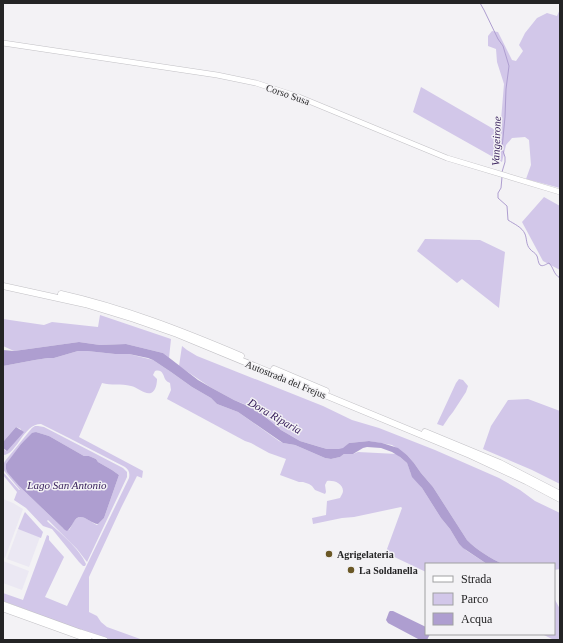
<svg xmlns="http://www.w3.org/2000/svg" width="563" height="643" font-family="Georgia,serif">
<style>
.built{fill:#ebe8f3}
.green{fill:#d2c7e9;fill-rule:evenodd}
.water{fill:#ae9ed0}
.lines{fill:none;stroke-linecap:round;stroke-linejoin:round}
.stream{stroke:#ae9ed0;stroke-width:1}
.primary-casing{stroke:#c2c1c5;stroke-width:6}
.motorway-casing{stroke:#c2c1c5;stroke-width:7}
.primary{stroke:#fff;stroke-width:5}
.motorway{stroke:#fff;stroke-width:6}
.poi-dot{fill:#6a5826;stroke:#f3f2f5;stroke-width:1.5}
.labels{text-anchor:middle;stroke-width:3;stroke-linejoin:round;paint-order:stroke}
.street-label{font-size:10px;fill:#242425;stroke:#f3f2f5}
.poi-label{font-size:10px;font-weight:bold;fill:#242425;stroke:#f3f2f5;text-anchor:start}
.water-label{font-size:11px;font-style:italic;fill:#39205c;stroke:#f3f2f5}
</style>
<rect width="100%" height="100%" fill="#f3f2f5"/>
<path class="built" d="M 3,499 L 13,503 L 23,509 L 5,558 L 3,557 Z
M 18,529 L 40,537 L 29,567 L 7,559 Z
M 3,561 L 29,571 L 22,590 L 3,583 Z"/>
<path class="green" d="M 560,9 L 560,188 L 526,179 L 531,165 L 529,140 L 525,137 L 512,138 L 506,145 L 502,162 L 413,112 L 421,87 L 497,131 L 500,132 L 504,84 L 497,62 L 496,49 L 488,46 L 488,36 L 492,31 L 498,32 L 512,60 L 516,61 L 523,51 L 519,45 L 525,33 L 537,18 L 547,13 L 557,16 Z
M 544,197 L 560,206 L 560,270 L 543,261 L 522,222 Z
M 425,239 L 480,240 L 505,252 L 499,308 L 462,279 L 457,283 L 417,251 Z
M 100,315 L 171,339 L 169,358 L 163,353 L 126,344 L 100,345 L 79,342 L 14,351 L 3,346 L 3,319 L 44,325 L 52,322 L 98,327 Z
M 182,346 L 187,350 L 197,356 L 323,406 L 352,420 L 379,428 L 435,450 L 499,478 L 520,490 L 535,501 L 560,513 L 560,569 L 554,570 L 554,564 L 503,564 C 490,558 477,550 467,540 L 433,487 L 421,473 L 414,463 L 407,455 L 392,445 L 369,441 L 349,443 L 343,449 L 327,449 L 300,441 L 281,430 L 274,425 L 266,417 L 244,404 L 234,400 L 210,387 L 179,366 Z
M 78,351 L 87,351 L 115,354 L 129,354 L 153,360 L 171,372 L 192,387 L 211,398 L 217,404 L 238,412 L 279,441 L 283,443 L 295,445 L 325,458 L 331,459 L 340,457 L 344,454 L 353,454 L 358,452 L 397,454 L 400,457 L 407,463 L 410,471 L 411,474 L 422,488 L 441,518 L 450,529 L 459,544 L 467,551 L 487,564 L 426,564 L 426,572 L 388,554 L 387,549 L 402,508 L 401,507 L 354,517 L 342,518 L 313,524 L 312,518 L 326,515 L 327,501 L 340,498 C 341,496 343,493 343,491 C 343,483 333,480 327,481 L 325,485 L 326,492 L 325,494 L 315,490 L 312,486 L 309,484 L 303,482 L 299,482 L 280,475 L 286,459 L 269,453 L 251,443 L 245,441 L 167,399 L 171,390 L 170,383 C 168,382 166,381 165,379 C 163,374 162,369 155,371 L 153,375 L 157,379 C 157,383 156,391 151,393 C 145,395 137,387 131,386 C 121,383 111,386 102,383 L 79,437 L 143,471 L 142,478 L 137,476 L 121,508 L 89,577 L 89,612 L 97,616 L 101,622 L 107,627 L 143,640 L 112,640 L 77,629 L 3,601 L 3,593 L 23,600 L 47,535 L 49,536 L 49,540 L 64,557 L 45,597 L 67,606 L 129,478 C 130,473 129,470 125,467 L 69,438 L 41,424 C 23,424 17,455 3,455 L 3,448 L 6,451 L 21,429 L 16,427 L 3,442 L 3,366 L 35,360 L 48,358 L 54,358 Z
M 459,379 L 463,380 L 468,386 L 466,392 L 453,412 L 449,417 L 443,426 L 437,424 L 456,383 Z
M 528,399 L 560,411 L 560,484 L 532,470 L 483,449 L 491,426 L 508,400 Z
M 35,426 L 38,426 L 44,427 L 123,468 L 127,472 L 127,477 L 87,562 L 77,549 L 48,520 L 47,521 C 59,532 80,549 86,564 L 85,566 L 83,566 L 79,562 L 52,529 L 43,526 L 26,508 L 14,500 L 17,492 L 3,475 L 3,472 L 19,490 L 20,490 L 5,472 C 2,468 3,465 5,461 L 32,428 ZM 36,432 L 49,436 L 84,456 L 89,456 L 96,459 L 98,462 L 112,470 L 119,475 L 104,518 L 97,525 C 90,522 83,513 76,519 C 73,521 72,526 69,530 L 63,528 L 19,486 L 6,469 L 6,465 L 21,444 Z
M 25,512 L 43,532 L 41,538 L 18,529 L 24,514 Z
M 554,598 L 560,609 L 560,640 L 554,640 L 542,634 L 554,634 Z"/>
<path class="water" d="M 79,342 L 100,345 L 126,344 L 163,353 L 198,380 L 210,387 L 234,400 L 257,410 L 281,430 L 300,441 L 320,447 L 327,449 L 339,449 L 343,448 L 349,443 L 369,441 L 382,443 L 398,448 L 407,455 L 414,463 L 421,473 L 433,487 L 467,540 C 477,550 490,558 503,564 L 487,564 L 463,548 L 459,544 L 450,529 L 441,518 L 422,488 L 412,477 L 407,463 L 400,457 L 392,452 L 381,448 L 367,447 L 363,448 L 353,454 L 344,454 L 340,457 L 331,459 L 325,458 L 295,445 L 283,443 L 238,412 L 217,404 L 211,398 L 192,387 L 171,372 L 153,360 L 148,358 L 129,354 L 115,354 L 87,351 L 78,351 L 54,358 L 48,358 L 35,360 L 3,366 L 3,350 L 14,351 Z
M 16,427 L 24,432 L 7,451 L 3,448 L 3,442 Z
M 36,432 L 49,436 L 84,456 L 89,456 L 96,459 L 98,462 L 112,470 L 119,475 L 104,518 L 98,524 C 91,524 84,514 77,518 C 73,521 72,527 67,531 L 65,530 L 19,486 L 7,472 L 6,469 L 6,464 L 21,444 L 32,433 Z
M 390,611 L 393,611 L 426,627 L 426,634 L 430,634 L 427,640 L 420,640 L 388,623 L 386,620 L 389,612 Z"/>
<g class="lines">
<path class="stream" d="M 480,3 L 484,10 L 498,39 L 503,46 L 509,66 L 506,89 L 505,117 L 502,148 L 505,157 L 505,162 L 502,172
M 502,177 L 501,188 L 498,193 L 498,198 L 507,206 L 508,220 C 514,224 522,227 525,234 C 527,239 526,245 530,249 C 532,252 535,252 537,256 C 538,258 538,263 540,265 C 543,267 546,264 549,263 C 554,268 553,274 560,278"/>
<g class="primary-casing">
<path id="primary" d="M 3,43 L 217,75 L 256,83 L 299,97 L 447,158 L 560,192
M 3,604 L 80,632 L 105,640
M 3,609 L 89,640"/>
</g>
<g class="motorway-casing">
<path id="motorway" d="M 3,286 L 85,304 L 134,319 L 177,334 L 470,455 L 526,481 L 560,499
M 61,294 C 123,308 182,331 241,356
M 274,369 L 326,391
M 425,432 L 500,463 L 560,494"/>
</g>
<use href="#primary" class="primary"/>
<use href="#motorway" class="motorway"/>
</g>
<g class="poi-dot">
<circle cx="329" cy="554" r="4"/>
<circle cx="351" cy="570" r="4"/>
</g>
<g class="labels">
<g class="street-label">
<text transform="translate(288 94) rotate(19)" y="4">Corso Susa</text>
<text transform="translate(286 379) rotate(22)" y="4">Autostrada del Frejus</text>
</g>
<g class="poi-label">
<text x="337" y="558">Agrigelateria</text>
<text x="359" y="574">La Soldanella</text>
</g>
<g class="water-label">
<text transform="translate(496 141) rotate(-88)" y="4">Vangeirone</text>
<text transform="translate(275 416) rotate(30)" y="4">Dora Riparia</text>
<text x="67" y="489">Lago San Antonio</text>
</g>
</g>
<rect width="563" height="643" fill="none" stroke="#242425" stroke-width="8"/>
<rect x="425" y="563" width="130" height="72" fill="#f3f2f5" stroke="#a0a0a2"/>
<rect x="433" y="576" width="20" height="6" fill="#ffffff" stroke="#a0a0a2"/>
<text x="461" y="583" font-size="12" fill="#242425">Strada</text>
<rect x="433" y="593" width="20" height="12" fill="#d2c7e9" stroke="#a0a0a2"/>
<text x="461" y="603" font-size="12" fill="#242425">Parco</text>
<rect x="433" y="613" width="20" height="12" fill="#ae9ed0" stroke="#a0a0a2"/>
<text x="461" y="623" font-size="12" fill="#242425">Acqua</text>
</svg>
